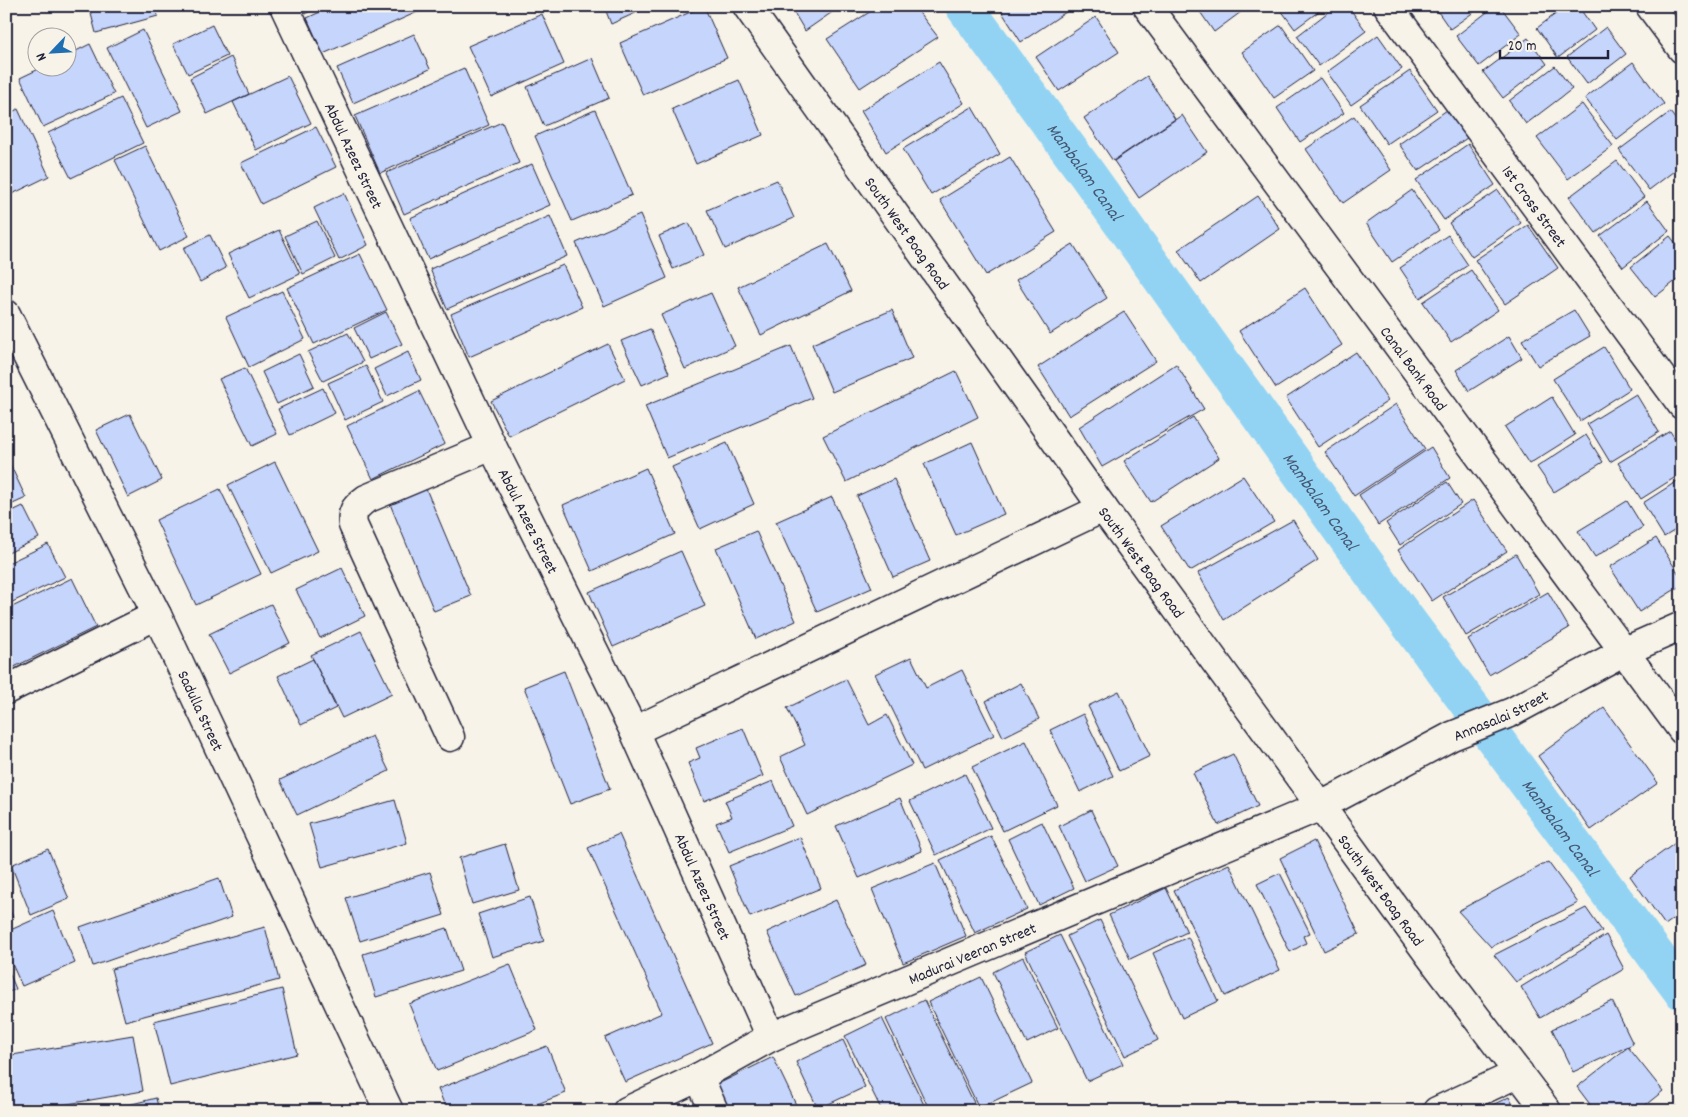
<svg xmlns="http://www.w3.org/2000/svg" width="1688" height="1117" font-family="Dekko,sans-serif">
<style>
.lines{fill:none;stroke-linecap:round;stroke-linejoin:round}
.canal{stroke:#92d3f4;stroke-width:38}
.building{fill:#c6d5fc;stroke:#22223b}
.minor-casing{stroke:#22223b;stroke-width:31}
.minor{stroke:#f7f3e8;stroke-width:28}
.labels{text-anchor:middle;stroke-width:4;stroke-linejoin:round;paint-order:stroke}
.street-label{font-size:16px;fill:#22223b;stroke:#f7f3e8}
.water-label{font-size:18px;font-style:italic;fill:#445772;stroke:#f7f3e8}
</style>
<rect width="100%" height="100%" fill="#f7f3e8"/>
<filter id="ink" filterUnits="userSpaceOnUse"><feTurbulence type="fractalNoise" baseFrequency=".02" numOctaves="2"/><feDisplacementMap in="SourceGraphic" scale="10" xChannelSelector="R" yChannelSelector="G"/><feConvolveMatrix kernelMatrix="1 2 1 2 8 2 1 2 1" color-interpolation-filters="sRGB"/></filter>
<g filter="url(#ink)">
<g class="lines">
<path class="canal" id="s1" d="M 964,6 L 1087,174 L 1385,591 L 1682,991"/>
</g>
<path class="building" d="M 89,6 L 156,6 L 158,16 L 96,33 Z
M 298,6 L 322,6 L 302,15 Z
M 333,6 L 431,6 L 323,54 L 307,18 Z
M 604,6 L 651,6 L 611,24 Z
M 704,6 L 727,58 L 643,95 L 620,43 Z
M 790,6 L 841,6 L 805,31 Z
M 879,6 L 914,6 L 938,37 L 860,88 L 827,39 Z
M 998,6 L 1075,6 L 1021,42 Z
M 1196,6 L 1249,6 L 1214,32 Z
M 1278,6 L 1326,6 L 1295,29 Z
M 1336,6 L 1348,6 L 1366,31 L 1319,66 L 1297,36 Z
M 1439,6 L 1476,6 L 1478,9 L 1450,29 L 1436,9 Z
M 1495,6 L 1500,6 L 1521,34 L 1479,66 L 1456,36 Z
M 1566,6 L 1578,6 L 1595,30 L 1558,58 L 1537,28 Z
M 542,14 L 564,64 L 491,97 L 468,46 Z
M 1096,17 L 1119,52 L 1059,91 L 1036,57 Z
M 212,25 L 227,56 L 188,74 L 173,44 Z
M 1281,25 L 1313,71 L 1274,98 L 1242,52 Z
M 1606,27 L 1626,54 L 1587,84 L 1567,57 Z
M 143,30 L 182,111 L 146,128 L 107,48 Z
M 414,34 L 430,69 L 353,103 L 337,68 Z
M 1378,35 L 1402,69 L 1351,105 L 1327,72 Z
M 1528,38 L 1547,64 L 1503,98 L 1483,72 Z
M 90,44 L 114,94 L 43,127 L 20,78 L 41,68 L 68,68 L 68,55 Z
M 231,57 L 249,94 L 207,114 L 190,78 Z
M 592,58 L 609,98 L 544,126 L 527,87 Z
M 939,62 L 964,103 L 886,152 L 861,111 Z
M 1633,62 L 1664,104 L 1617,140 L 1585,98 Z
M 1555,66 L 1572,89 L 1526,124 L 1509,101 Z
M 464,68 L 489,125 L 380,173 L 355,116 Z
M 1410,71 L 1437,110 L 1387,144 L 1360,105 Z
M 288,76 L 311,123 L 256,150 L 233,102 Z
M 1147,76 L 1175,119 L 1113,161 L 1084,118 Z
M 1320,78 L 1344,113 L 1300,142 L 1277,108 Z
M 739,80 L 763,135 L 696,164 L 672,109 Z
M 121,98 L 143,143 L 71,178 L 48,133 Z
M 1582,104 L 1613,146 L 1568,179 L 1537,138 Z
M 972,107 L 1000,154 L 931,195 L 903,149 Z
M 18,109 L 49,176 L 6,197 L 6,115 Z
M 595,110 L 632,195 L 572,221 L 535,136 Z
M 1447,110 L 1467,138 L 1418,171 L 1399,144 Z
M 1670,112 L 1682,128 L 1682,165 L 1649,190 L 1619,150 Z
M 1182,115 L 1207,152 L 1139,198 L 1114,161 Z
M 1354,116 L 1391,170 L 1343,203 L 1306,149 Z
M 502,122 L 519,163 L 404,214 L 386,173 Z
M 316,127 L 336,167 L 261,204 L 241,163 Z
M 1468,144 L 1495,185 L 1444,220 L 1416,180 Z
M 145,146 L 189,236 L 159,251 L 115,160 Z
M 1010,157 L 1056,232 L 986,275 L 940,200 Z
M 1617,161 L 1644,197 L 1596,233 L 1569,197 Z
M 532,164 L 550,205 L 428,259 L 410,218 Z
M 777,180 L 794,218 L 725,249 L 707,210 Z
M 1412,190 L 1439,230 L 1392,262 L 1366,223 Z
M 1498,190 L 1521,223 L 1472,257 L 1449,223 Z
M 344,193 L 368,245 L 339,260 L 314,208 Z
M 1258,196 L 1280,229 L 1201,283 L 1178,250 Z
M 1647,201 L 1669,231 L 1623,267 L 1600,236 Z
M 640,215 L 667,278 L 604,306 L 576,243 Z
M 550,216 L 567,256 L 447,309 L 430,269 Z
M 317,221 L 335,258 L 303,274 L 285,236 Z
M 689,223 L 704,255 L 673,269 L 659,236 Z
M 1528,225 L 1558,268 L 1505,304 L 1475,260 Z
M 279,230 L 300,274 L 249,298 L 228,254 Z
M 210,235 L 226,268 L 200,282 L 183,248 Z
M 1448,235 L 1468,265 L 1420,298 L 1400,268 Z
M 1670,236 L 1682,251 L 1682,276 L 1655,297 L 1631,267 Z
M 828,244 L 851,291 L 761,335 L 738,287 Z
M 1073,244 L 1107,298 L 1050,334 L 1016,280 Z
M 360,254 L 387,310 L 314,344 L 287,288 Z
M 563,265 L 582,307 L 469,357 L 451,314 Z
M 1471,270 L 1498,310 L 1451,342 L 1423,302 Z
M 1305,288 L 1342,345 L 1276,388 L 1239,331 Z
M 282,291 L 305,339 L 249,367 L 226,317 Z
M 711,293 L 735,346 L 685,369 L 661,315 Z
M 892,310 L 912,358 L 832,392 L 812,344 Z
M 1574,310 L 1590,336 L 1538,366 L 1522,340 Z
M 386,312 L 402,344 L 369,359 L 354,328 Z
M 1124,312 L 1156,361 L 1069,416 L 1038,367 Z
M 650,329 L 669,373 L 642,385 L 621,341 Z
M 348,333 L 363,362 L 323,381 L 308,352 Z
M 1509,336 L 1522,358 L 1469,391 L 1456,370 Z
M 608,344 L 625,379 L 509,436 L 491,401 Z
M 791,346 L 812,398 L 667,458 L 645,406 Z
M 1604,347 L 1630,389 L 1580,421 L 1553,379 Z
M 408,352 L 421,380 L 387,396 L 374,369 Z
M 1356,352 L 1388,401 L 1318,447 L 1286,398 Z
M 299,354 L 314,386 L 277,404 L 262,372 Z
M 1176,364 L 1204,409 L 1102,467 L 1079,427 Z
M 366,366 L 383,402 L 345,420 L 328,383 Z
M 245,368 L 277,434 L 252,446 L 219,379 Z
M 956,371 L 978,417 L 846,482 L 823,436 Z
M 323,388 L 335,413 L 290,435 L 278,409 Z
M 419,391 L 445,444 L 373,479 L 347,426 Z
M 1636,394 L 1659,432 L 1610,462 L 1587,424 Z
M 1552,397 L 1575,435 L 1529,464 L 1505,427 Z
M 1396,404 L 1425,449 L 1354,496 L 1325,452 Z
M 130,414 L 162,480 L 128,497 L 96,430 Z
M 1193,417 L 1219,458 L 1151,502 L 1124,461 Z
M 1670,431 L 1682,450 L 1682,473 L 1641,499 L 1618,463 Z
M 1586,435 L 1603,462 L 1554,492 L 1537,467 Z
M 972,442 L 1004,514 L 956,535 L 924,464 Z
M 727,443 L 754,504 L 700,529 L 672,467 Z
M 1431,447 L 1450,478 L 1378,525 L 1359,495 Z
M 275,462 L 318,551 L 271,573 L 228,485 Z
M 10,464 L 26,498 L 6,507 L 6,465 Z
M 646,468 L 675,534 L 592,571 L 563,505 Z
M 1243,476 L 1274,522 L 1190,571 L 1161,526 Z
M 1682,478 L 1682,526 L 1664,537 L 1643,503 Z
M 894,479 L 930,561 L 893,577 L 857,496 Z
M 1447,482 L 1461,504 L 1400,545 L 1386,523 Z
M 424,484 L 471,596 L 434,611 L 388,499 Z
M 220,489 L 261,574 L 196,605 L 156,520 Z
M 832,497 L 872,588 L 817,612 L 776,522 Z
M 1473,500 L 1507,551 L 1432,601 L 1398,550 Z
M 1627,501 L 1643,527 L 1595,557 L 1578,531 Z
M 23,506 L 39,538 L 6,554 L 6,514 Z
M 1293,520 L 1318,560 L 1224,620 L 1198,573 Z
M 756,531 L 796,621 L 756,639 L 716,548 Z
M 1656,538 L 1682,579 L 1682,585 L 1639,612 L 1610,567 Z
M 48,544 L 65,577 L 6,605 L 6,564 Z
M 681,551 L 705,606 L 613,647 L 589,592 Z
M 1516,554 L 1539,594 L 1466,636 L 1443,597 Z
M 342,568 L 365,616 L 320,638 L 296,590 Z
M 72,578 L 96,627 L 6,671 L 6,610 Z
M 1548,592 L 1569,628 L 1489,675 L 1468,639 Z
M 271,604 L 290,643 L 229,673 L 209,634 Z
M 361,631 L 392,694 L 342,718 L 311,655 Z
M 911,657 L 926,688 L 962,670 L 994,735 L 922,770 L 875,674 Z
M 313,659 L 336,708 L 301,725 L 278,676 Z
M 564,671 L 610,789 L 570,804 L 524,687 Z
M 846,679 L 869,725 L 887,715 L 912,765 L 807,815 L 780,757 L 805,745 L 787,708 Z
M 1021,683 L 1039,719 L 1003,737 L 986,701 Z
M 1119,691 L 1150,756 L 1119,771 L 1088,706 Z
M 1604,708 L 1658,783 L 1591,830 L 1538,756 Z
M 1083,714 L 1113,776 L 1080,792 L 1050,730 Z
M 743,728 L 763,776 L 704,801 L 688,763 L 700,758 L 696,748 Z
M 372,736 L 389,771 L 297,815 L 280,780 Z
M 1026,741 L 1057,805 L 1003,831 L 972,767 Z
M 1233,754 L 1258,806 L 1218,825 L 1193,773 Z
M 965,774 L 991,828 L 936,855 L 910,801 Z
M 773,781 L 792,826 L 729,852 L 716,823 L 732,817 L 725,801 Z
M 900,798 L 922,851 L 859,878 L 836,826 Z
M 395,800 L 407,843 L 322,867 L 309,824 Z
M 1091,810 L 1118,866 L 1085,881 L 1059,826 Z
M 1042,822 L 1074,888 L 1039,905 L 1008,839 Z
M 619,834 L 712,1043 L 625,1082 L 605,1038 L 662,1013 L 588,848 Z
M 991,836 L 1027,909 L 975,933 L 940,860 Z
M 800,837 L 821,888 L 750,917 L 729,866 Z
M 1682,838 L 1682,913 L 1665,925 L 1630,876 Z
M 1314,841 L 1359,934 L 1324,951 L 1280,858 Z
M 505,844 L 519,890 L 472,904 L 459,858 Z
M 48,849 L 69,899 L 31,915 L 11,865 Z
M 1548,862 L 1578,903 L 1491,947 L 1458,911 Z
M 935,863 L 966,936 L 903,963 L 872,889 Z
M 1229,864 L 1280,970 L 1225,996 L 1174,890 Z
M 430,872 L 444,915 L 360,941 L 346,898 Z
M 1280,873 L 1310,933 L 1303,936 L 1306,943 L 1290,952 L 1257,884 Z
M 219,878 L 232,917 L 93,966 L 80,927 Z
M 1166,888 L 1187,932 L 1130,959 L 1109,915 Z
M 530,897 L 544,941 L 492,957 L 478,914 Z
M 836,900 L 866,965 L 796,996 L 767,932 Z
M 6,901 L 13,917 L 6,920 Z
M 1586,908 L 1602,931 L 1516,982 L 1494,955 Z
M 53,911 L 75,963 L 22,986 L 6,951 L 6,932 Z
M 1100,920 L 1158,1040 L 1125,1056 L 1067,936 Z
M 265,927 L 279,980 L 125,1021 L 111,969 Z
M 447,928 L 461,971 L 376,997 L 363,954 Z
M 1060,935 L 1123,1064 L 1087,1081 L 1025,952 Z
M 1606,935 L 1624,969 L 1540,1018 L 1521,987 Z
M 1188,937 L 1218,1001 L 1182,1018 L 1153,953 Z
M 1023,957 L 1058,1028 L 1027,1043 L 993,972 Z
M 510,964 L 537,1030 L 437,1071 L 409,1004 Z
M 6,965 L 16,989 L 6,993 Z
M 981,977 L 1032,1083 L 979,1108 L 928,1002 Z
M 282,989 L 297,1054 L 170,1086 L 154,1021 Z
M 924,1000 L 977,1109 L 973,1111 L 930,1111 L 886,1019 Z
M 1612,1001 L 1633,1044 L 1573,1072 L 1552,1029 Z
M 882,1018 L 927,1111 L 882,1111 L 845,1036 Z
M 133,1035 L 143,1091 L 27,1111 L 7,1111 L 6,1073 L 8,1073 L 6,1056 Z
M 843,1040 L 865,1087 L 818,1109 L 796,1062 Z
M 547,1046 L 566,1093 L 519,1111 L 447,1111 L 438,1089 Z
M 1628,1047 L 1663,1091 L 1638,1111 L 1595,1111 L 1577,1087 Z
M 773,1057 L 799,1111 L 729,1111 L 716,1085 Z
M 1509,1097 L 1516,1111 L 1480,1111 Z
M 156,1098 L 159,1111 L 104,1111 Z
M 1680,1104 L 1682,1111 L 1670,1111 Z"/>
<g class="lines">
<g class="minor-casing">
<g id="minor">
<path id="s2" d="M 284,6 L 492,446 L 634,731 L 771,1037"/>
<path id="s3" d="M 747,6 L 1103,508 L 1430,956 L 1547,1111"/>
<path id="s4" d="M 1147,6 L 1682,730"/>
<path id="s5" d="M 1388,6 L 1682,405"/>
<path d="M 1650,6 L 1682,49"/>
<path id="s6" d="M 6,314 L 157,615 L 389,1111"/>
<path d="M 6,690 L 157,615"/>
<path d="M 634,731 L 1103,508"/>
<path d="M 450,737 L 353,525 C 351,512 355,507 366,499 L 492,446"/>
<path d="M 699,1077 L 714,1111"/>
<path id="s7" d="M 627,1111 L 699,1077 L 771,1037 L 1321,806 L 1452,736 L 1512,712 L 1623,652 L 1682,626"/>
<path d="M 1437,1111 L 1519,1073"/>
</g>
</g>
<use href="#minor" class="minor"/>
</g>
</g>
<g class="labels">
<g class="street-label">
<text dy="6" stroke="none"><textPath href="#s2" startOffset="165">Abdul Azeez Street</textPath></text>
<text dy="6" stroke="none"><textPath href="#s5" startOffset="248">1st Cross Street</textPath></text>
<text dy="6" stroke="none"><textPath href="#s3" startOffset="278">South West Boag Road</textPath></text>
<text dy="6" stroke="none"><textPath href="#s4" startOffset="450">Canal Bank Road</textPath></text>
<text dy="6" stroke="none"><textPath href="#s2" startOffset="570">Abdul Azeez Street</textPath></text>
<text dy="6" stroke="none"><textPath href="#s3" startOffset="682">South West Boag Road</textPath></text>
<text dy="6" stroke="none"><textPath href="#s6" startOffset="442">Sadulla Street</textPath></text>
<text dy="6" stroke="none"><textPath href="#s7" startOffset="960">Annasalai Street</textPath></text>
<text dy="6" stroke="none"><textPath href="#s2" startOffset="975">Abdul Azeez Street</textPath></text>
<text dy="6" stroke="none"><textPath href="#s3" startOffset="1088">South West Boag Road</textPath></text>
<text dy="6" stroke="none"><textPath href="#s7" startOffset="380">Madurai Veeran Street</textPath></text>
</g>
<g class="water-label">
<text dy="6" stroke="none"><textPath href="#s1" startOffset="205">Mambalam Canal</textPath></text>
<text dy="6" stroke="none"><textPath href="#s1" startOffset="610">Mambalam Canal</textPath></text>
<text dy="6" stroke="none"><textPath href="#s1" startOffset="1015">Mambalam Canal</textPath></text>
</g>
</g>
<rect width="1688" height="1117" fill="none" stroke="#f7f3e8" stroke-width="25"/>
<rect x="12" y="12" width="1663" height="1092" fill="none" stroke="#22223b" stroke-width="2" filter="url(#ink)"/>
<g transform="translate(52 52) rotate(245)"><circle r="24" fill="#f7f3e8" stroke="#a29fa3"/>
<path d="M0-4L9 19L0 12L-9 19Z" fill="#1f6fb2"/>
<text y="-8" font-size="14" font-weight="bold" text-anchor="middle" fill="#22223b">N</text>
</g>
<path d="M1500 50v8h108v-8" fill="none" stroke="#22223b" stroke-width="2.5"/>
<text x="1508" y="50" font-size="15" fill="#22223b" stroke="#f7f3e8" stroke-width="4" paint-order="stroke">20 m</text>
</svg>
